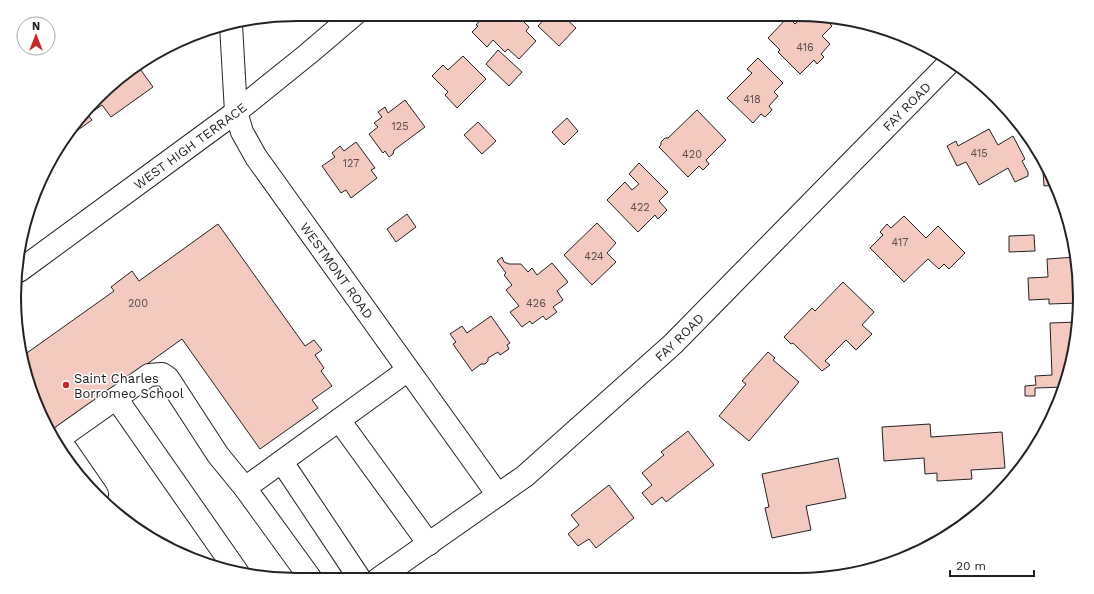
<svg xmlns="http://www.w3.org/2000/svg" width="1094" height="594" font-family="'Work Sans',sans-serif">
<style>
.building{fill:#f3c9c0;stroke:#222}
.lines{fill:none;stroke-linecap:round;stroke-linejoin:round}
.minor-casing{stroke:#222;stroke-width:24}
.minor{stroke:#fff;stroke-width:22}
.poi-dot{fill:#c62828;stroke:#fff;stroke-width:1.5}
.labels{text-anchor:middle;stroke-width:3;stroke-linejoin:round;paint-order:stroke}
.number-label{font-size:11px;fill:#564c4a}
.street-label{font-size:13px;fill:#222;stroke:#fff}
.poi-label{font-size:13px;fill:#222;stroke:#fff;text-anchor:start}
.rim{fill:none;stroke:#222;stroke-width:2}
</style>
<rect width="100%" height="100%" fill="#fff"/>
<path class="building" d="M 486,14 L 516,14 L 529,27 L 526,31 L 536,41 L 519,59 L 508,49 L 505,52 L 493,40 L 487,47 L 472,32 L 478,26 L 476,25 Z
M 549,14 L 561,14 L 576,28 L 559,46 L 538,26 Z
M 805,15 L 822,16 L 832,26 L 822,36 L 830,44 L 821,54 L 824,57 L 817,64 L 814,60 L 800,74 L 778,52 L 780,50 L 768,38 L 788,17 L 795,24 Z
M 498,50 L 522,72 L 509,86 L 486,64 Z
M 463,56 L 486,79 L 457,108 L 445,95 L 448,92 L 432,76 L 443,65 L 448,70 Z
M 758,58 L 783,83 L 774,92 L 778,96 L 769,106 L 772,110 L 765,117 L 761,114 L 753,123 L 727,98 L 752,73 L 747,69 Z
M 138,66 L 153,87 L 111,117 L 102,105 L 88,115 L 92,120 L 68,137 L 67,135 L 125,73 Z
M 405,100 L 425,127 L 394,150 L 393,154 L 389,157 L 385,151 L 383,153 L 369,134 L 378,127 L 374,123 L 382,117 L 378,112 L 385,107 L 388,113 Z
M 697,110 L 726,140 L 706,160 L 709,164 L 703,170 L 699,166 L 688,177 L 659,147 L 661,145 L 661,142 L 665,138 L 668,138 Z
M 567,118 L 578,131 L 564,145 L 552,132 Z
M 478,122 L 496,141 L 482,154 L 464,135 Z
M 989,129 L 998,145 L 1013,136 L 1025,159 L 1022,161 L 1028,172 L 1028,176 L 1015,182 L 1008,168 L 979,185 L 966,162 L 957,166 L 947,146 L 956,141 L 958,146 Z
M 356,142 L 375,168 L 371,170 L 377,178 L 351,198 L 346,190 L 341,193 L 322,166 L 335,157 L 332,153 L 340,146 L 344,151 Z
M 1042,157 L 1051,172 L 1056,185 L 1044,186 Z
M 639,163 L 668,192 L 659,201 L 667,210 L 658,219 L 655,215 L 638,232 L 607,200 L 625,182 L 632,190 L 639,184 L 629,174 Z
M 407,214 L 416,227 L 396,242 L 387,229 Z
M 904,216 L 926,238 L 938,226 L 965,253 L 949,269 L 944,264 L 939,269 L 928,259 L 904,282 L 870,248 L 883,235 L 880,232 L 887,224 L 891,228 Z
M 597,223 L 616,243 L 607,253 L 616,262 L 592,285 L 564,255 Z
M 218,224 L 305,346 L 314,340 L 322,350 L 315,355 L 324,368 L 321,371 L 332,386 L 312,400 L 318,408 L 260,449 L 182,339 L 52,432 L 36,406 L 24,355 L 114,291 L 111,287 L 132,271 L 139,281 Z
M 1034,235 L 1035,251 L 1009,252 L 1009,236 Z
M 502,257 L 504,262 L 509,264 L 521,264 L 528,272 L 532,268 L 537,275 L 552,263 L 568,282 L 557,291 L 563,300 L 553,307 L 557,312 L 546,320 L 543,316 L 532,324 L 530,321 L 522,327 L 510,312 L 519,306 L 506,290 L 512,285 L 504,275 L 506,273 L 497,261 Z
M 1076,257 L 1079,278 L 1079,303 L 1049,304 L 1049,299 L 1029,300 L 1028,278 L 1048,277 L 1047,259 Z
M 843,282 L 874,312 L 862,325 L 872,334 L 856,350 L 846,340 L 825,361 L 830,365 L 822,371 L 793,343 L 791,344 L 784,337 L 812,308 L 815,311 Z
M 491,316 L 510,343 L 507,345 L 509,349 L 500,355 L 498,352 L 488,358 L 488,361 L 485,364 L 481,364 L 472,371 L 453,344 L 456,342 L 450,334 L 462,326 L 467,333 Z
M 1078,322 L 1078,334 L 1065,387 L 1035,388 L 1035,396 L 1025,396 L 1025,386 L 1036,385 L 1035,376 L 1052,375 L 1050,323 Z
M 768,352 L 775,358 L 773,360 L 799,382 L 749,441 L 719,416 L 746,384 L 742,381 Z
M 930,424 L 931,437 L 1002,432 L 1005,468 L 971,470 L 972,479 L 937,481 L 937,473 L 925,474 L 924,458 L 884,461 L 882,427 Z
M 688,431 L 714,465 L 666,502 L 662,497 L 652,505 L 642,493 L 652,485 L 642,473 L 664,455 L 661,452 Z
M 838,458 L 846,498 L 806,506 L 811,530 L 772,538 L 765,508 L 769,507 L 762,474 Z
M 609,485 L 634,518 L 596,548 L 589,539 L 578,546 L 568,534 L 579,525 L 571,515 Z"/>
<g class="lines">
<g class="minor-casing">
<g id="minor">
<path id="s1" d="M 231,25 L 236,112 L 242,132 L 256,157 L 498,495"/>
<path id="s2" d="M 19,271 L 236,112 L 308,54 L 355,14"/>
<path d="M 116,398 L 238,573"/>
<path d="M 339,420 L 429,544"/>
<path d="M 59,439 L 97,494"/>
<path d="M 57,440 L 149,375 L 162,374 L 168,378 L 218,455 L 245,488 L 408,370"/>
<path d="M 282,462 L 360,579"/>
<path d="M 245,488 L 311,579"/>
<path id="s3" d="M 378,579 L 525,476 L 673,344 L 951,61"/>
</g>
</g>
<use href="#minor" class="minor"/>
</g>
<circle class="poi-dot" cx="66" cy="385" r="4"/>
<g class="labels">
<g class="number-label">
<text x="805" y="51">416</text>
<text x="752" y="103">418</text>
<text x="400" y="130">125</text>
<text x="979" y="157">415</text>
<text x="692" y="158">420</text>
<text x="351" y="167">127</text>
<text x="640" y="211">422</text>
<text x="900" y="246">417</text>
<text x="594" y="260">424</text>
<text x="138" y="307">200</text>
<text x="536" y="307">426</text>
</g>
<g class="street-label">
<text dy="5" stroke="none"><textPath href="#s3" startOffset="711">FAY ROAD</textPath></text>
<text dy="5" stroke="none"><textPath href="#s2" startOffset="212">WEST HIGH TERRACE</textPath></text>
<text dy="5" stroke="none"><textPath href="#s1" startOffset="276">WESTMONT ROAD</textPath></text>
<text dy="5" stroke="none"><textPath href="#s3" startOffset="387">FAY ROAD</textPath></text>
</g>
<g class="poi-label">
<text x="74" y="383">Saint Charles<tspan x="74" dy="15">Borromeo School</tspan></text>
</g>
</g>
<path d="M0 0H1094V594H0ZM297 21H797A276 276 0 0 1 1073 297V297A276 276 0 0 1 797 573H297A276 276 0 0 1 21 297V297A276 276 0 0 1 297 21Z" fill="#fff" fill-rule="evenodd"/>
<path class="rim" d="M297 21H797A276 276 0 0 1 1073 297V297A276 276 0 0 1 797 573H297A276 276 0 0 1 21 297V297A276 276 0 0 1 297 21Z"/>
<g transform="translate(36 36)"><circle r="19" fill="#ffffff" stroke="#a7a7a7"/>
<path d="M0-3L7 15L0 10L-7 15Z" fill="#c62828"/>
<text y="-6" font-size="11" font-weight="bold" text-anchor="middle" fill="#222222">N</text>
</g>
<path d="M950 570v6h84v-6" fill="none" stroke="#222222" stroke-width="2"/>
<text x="956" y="570" font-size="12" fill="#222222" stroke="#ffffff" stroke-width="3" paint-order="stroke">20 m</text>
</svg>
